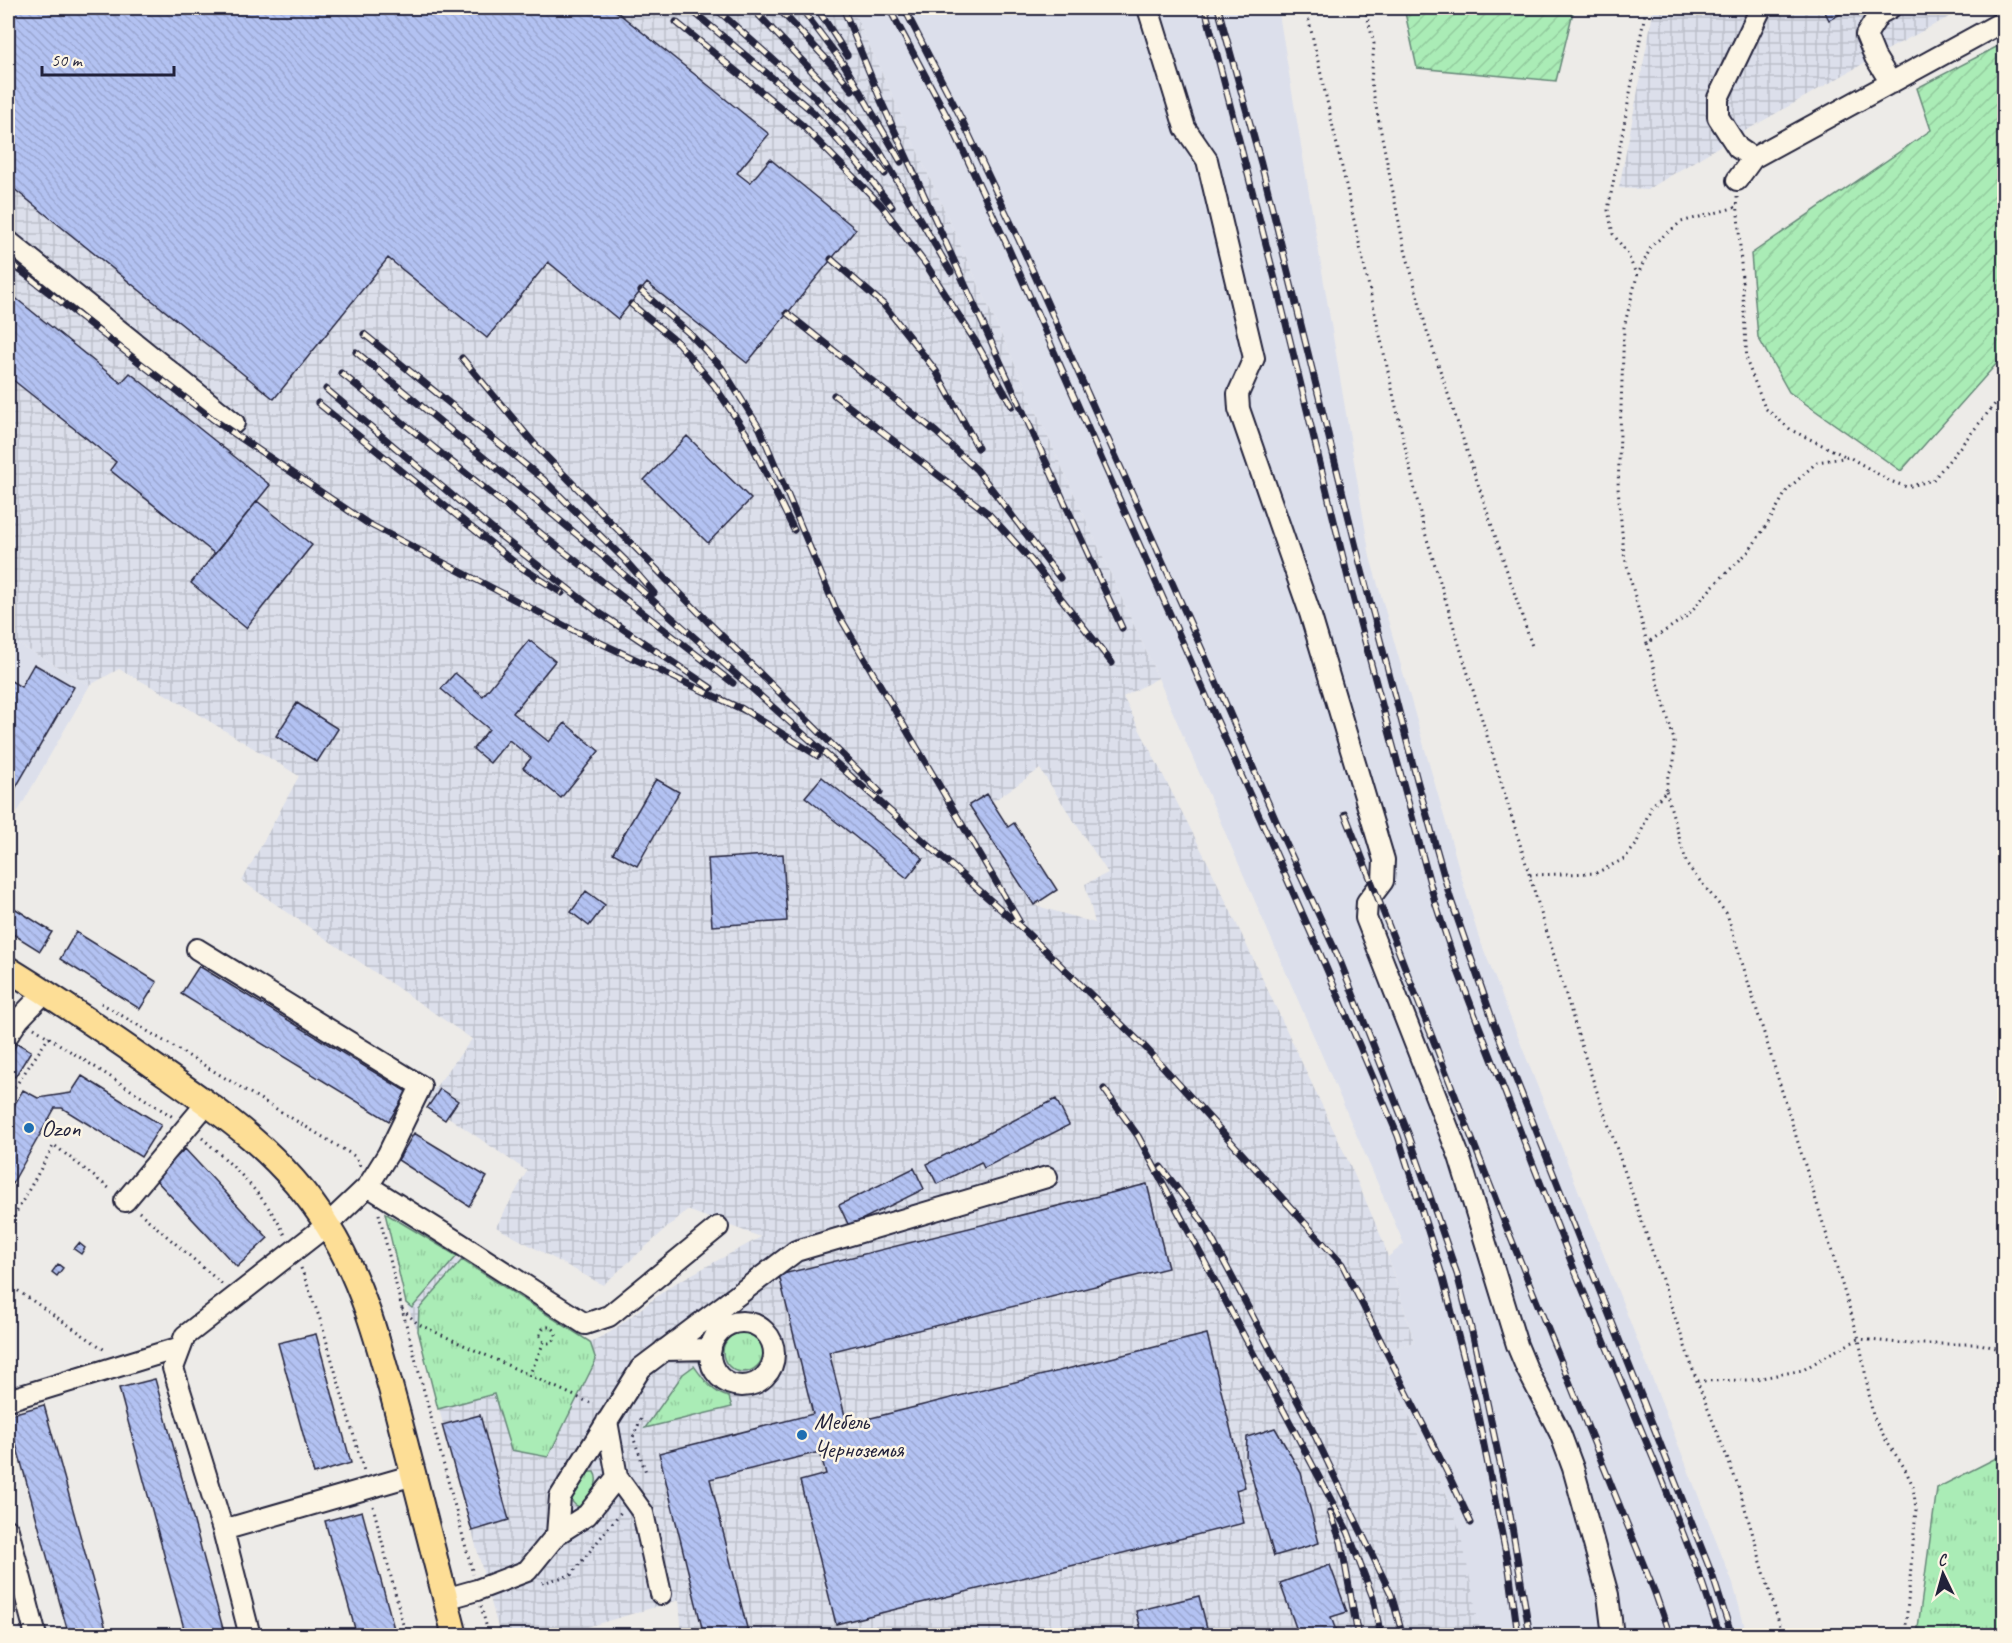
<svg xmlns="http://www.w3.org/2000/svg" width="2012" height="1643" font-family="Caveat,sans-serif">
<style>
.built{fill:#dcdfeb}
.industrial{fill:url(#industrial-grid);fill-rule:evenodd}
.grass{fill:url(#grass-tufts);stroke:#668778;stroke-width:1.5}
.garden{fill:url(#garden-furrows);stroke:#668778;stroke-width:1.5}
.building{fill:url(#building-back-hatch);stroke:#22223b;stroke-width:1.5}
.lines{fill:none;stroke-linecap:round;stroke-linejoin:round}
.minor-casing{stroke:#22223b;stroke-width:24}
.major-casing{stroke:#22223b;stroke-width:28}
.path{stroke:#22223b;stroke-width:3;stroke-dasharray:1.5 4.5;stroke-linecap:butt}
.minor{stroke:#fcf5e5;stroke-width:20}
.major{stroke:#fdde96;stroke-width:24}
.rail-casing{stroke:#22223b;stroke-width:7}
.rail{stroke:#fcf5e5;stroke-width:4.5;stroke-dasharray:14;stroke-linecap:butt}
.poi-dot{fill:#1f6fb2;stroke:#fcf5e5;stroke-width:2}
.labels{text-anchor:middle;stroke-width:5;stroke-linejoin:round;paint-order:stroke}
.poi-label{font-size:24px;fill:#22223b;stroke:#fcf5e5;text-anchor:start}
</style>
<defs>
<pattern id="industrial-grid" width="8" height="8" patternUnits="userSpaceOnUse" patternTransform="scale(1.5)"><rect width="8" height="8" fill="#dcdfeb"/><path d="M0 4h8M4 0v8" fill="none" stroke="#bcbfca"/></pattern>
<pattern id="grass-tufts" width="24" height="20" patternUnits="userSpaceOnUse" patternTransform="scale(1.5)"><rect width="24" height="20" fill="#aaecb6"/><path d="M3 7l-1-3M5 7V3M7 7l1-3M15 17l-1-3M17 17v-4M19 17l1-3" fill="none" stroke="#92ca9d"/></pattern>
<pattern id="garden-furrows" width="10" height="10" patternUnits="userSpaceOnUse" patternTransform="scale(1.5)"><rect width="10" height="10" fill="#aaecb6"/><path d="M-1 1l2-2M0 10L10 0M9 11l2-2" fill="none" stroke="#92ca9d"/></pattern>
<pattern id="building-back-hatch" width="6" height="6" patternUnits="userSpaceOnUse" patternTransform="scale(1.5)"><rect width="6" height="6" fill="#b3c2f2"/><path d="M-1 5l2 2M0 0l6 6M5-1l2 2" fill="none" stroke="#9aa6d0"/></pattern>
</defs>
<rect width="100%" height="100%" fill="#edebe8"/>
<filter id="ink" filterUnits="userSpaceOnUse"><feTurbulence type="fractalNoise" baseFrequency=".0167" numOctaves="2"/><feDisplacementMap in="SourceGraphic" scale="12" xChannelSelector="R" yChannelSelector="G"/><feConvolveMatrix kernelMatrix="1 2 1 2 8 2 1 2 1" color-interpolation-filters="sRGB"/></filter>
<g filter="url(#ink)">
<path class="built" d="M 852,8 L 1278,8 L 1370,557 L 1478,935 L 1733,1584 L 1747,1635 L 1481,1635 L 1453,1508 L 1379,1352 L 1414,1342 L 1388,1257 L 1404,1244 L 1158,678 Z
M 8,638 L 90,685 L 8,829 Z"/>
<path class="industrial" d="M 8,8 L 852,8 L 1158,678 L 1123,697 L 1208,863 L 1350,1165 L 1383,1241 L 1414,1342 L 1379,1352 L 1453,1508 L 1464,1549 L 1481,1635 L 682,1636 L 679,1600 L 560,1635 L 500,1635 L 418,1331 L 406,1303 L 385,1213 L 590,1342 L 609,1333 L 672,1285 L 761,1237 L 687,1210 L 603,1285 L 496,1227 L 527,1171 L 425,1101 L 472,1039 L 242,881 L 299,776 L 165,694 L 119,669 L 90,685 L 8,638 ZM 1040,769 L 1108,873 L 1085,884 L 1095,923 L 1034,905 L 970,805 L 986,794 L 992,802 Z
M 1654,8 L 1966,8 L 1896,45 L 1731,139 L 1647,190 L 1619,188 Z"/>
<path class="grass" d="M 385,1213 L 457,1256 L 412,1308 L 406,1303 Z
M 462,1260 L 590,1342 L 596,1360 L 548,1457 L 511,1450 L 494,1394 L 438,1409 L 418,1331 L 419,1309 Z
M723 1352a20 20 0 1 1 40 0a20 20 0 1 1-40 0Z
M 694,1366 C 704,1380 713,1393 729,1397 L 732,1407 L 645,1428 L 683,1374 Z
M 2004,1454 L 2004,1635 L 1917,1635 L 1937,1488 Z
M 588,1472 L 594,1472 C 601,1482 590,1501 580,1507 C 561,1502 578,1477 588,1472 Z"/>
<path class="garden" d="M 1404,8 L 1574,8 L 1556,81 L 1417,68 Z
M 2004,43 L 2004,236 L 1999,239 L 2004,268 L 2004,321 L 1999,361 L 1901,471 L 1789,392 L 1758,337 L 1751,254 L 1931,130 L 1917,88 Z"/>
<path class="building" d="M 8,8 L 612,8 L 769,134 L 737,173 L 750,183 L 770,159 L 856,229 L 747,363 L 647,283 L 618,319 L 548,262 L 487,338 L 388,258 L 274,399 L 8,184 Z
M 1823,8 L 1852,8 L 1829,20 Z
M 8,292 L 121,383 L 130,373 L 270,485 L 215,554 L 110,470 L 116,462 L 8,376 Z
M 687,436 L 751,499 L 708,543 L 644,480 Z
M 257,501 L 312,545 L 246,628 L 191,583 Z
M 529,640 L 555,661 L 513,713 L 549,742 L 565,723 L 599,751 L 561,798 L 523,768 L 531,758 L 509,740 L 490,763 L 473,749 L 489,729 L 441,689 L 455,673 L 483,696 Z
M 34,664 L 74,687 L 8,801 L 8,679 L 21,687 Z
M 297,703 L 338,729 L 317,762 L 276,736 Z
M 822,777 L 923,858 L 907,878 L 805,797 Z
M 656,779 L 679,792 L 637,866 L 613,853 Z
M 987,794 L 1008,827 L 1014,823 L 1057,890 L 1034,905 L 969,805 Z
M 783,854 L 787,921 L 712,926 L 708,859 Z
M 586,891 L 605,905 L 589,926 L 571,912 Z
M 8,904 L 52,932 L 40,951 L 8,931 Z
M 76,932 L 157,982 L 140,1009 L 60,959 Z
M 199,966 L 407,1092 L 389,1121 L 181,994 Z
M 17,1043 L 31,1051 L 15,1077 L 8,1072 L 8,1059 Z
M 82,1076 L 161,1125 L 141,1157 L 62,1108 L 55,1108 L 8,1191 L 8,1116 L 23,1090 L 38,1098 L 71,1093 Z
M 440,1089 L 458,1101 L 445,1120 L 427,1108 Z
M 1056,1099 L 1069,1125 L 984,1168 L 981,1162 L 937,1184 L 927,1164 Z
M 414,1133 L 487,1177 L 469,1206 L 398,1160 Z
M 185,1149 L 268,1238 L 237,1267 L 154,1178 Z
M 914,1168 L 924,1189 L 849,1226 L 839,1205 Z
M 1147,1184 L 1168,1268 L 829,1352 L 847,1424 L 1207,1334 L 1245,1487 L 1236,1490 L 1244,1523 L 836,1624 L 800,1481 L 826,1474 L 820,1452 L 710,1479 L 749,1636 L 704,1636 L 659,1453 L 813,1414 L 779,1275 Z
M 79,1243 L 85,1248 L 81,1254 L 74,1249 Z
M 58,1264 L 63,1268 L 57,1276 L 52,1272 Z
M 316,1334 L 351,1463 L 314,1474 L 278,1343 Z
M 155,1379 L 225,1636 L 186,1636 L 119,1388 Z
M 44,1405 L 108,1636 L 69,1636 L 8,1415 Z
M 480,1415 L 509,1520 L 472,1531 L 442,1425 Z
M 1275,1428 L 1301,1473 L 1319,1543 L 1274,1556 L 1246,1456 L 1247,1437 Z
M 362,1511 L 396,1636 L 357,1636 L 325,1521 Z
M 1330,1565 L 1347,1612 L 1331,1617 L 1338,1636 L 1299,1636 L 1280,1583 Z
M 1199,1596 L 1209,1636 L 1143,1636 L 1136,1611 Z"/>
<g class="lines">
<g class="minor-casing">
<path id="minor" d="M 1148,8 L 1185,128 L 1207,160 L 1254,358 L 1238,394 L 1239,409 L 1310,613 L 1384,860 L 1383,881 L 1367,902 L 1366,918 L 1459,1156 L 1517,1345 L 1527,1369 L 1560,1433 L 1573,1468 L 1608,1595 L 1613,1636
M 1890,8 L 1879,14 L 1866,35 L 1875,57 L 1891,83
M 1753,158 L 1738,148 L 1718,117 L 1718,98 L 1761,8
M 1737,180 L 1753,158 L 2004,21
M 8,241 L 234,423
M 197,949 L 421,1086 L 388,1154 L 368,1186
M 8,1035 L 19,1019 L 45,992
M 125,1201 L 207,1103
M710 1354a32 32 0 1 1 64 0a32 32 0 1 1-64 0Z
M 664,1350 L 711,1349
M 8,1400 L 181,1347
M 607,1421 L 617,1477
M 8,1530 L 36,1636
M 223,1530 L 414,1475
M 557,1534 L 587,1515 L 617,1477 L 643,1513 L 661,1594
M 445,1599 L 477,1590 L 527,1571 L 557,1534 L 560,1497 L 641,1368 L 796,1251 L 1047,1177
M 250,1636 L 223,1530 L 173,1368 L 185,1336 L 327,1225 L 368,1186 L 459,1243 L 585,1324 L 609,1316 L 718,1227"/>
</g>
<g class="major-casing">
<path id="major" d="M 8,969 C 57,999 104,1031 151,1064 C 219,1111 283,1154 327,1225 C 363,1281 380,1348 397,1411 C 417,1486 435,1561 455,1636"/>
</g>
<path class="path" d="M 1306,8 L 1423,526 L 1584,1054 L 1697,1381 L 1739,1488 L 1783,1636
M 1365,8 L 1374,44 L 1371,82 L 1403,242 L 1427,331 L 1532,646
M 1737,197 L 1747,362 L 1765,408 L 1791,430 L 1847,457
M 1637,276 L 1627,253 L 1613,234 L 1608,210 L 1646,8
M 1647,643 L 1624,554 L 1618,488 L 1624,327 L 1637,276 L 1652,245 L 1681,222 L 1737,207
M 1666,791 L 1687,865 L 1727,914 L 1859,1339 L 1873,1416 L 1887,1442 L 1904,1467 L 1913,1486 L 1916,1509 L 1905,1636
M 1530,875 L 1596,873 L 1624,859 L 1636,845 L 1651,807 L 1666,791 L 1668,775 L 1674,764 L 1674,740 L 1647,643 L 1687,616 L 1713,586 L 1749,551 L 1770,520 L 1787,490 L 1817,462 L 1849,457 L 1890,481 L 1907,487 L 1933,480 L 2004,393
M 101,1003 L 356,1157 L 360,1166
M 34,1028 L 173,1117
M 8,1097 L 49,1037
M 202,1138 C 234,1166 266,1197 285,1235
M 139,1212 L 222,1284
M 379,1214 L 402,1309 L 473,1574
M 8,1227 L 54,1145 L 110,1189
M 301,1268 L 321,1322 L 364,1471
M 8,1284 L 105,1350
M 402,1309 L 418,1324 L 590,1403
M540 1335a8 8 0 1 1 16 0a8 8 0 1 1-16 0Z
M 529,1376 L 544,1342
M 1698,1381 L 1751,1380 L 1803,1370 L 1831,1353 L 1859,1339 L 1911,1344 L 1980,1344 L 2004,1350
M 641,1419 L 633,1437 L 646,1472
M 373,1506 L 406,1636
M 542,1583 L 571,1575 L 621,1512
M 481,1606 L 489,1636"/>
<use href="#minor" class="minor"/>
<use href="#major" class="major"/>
<g class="rail-casing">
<path id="rail" d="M 689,8 L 813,112 L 856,161 L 892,207
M 715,8 L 812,94 L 876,162 L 885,174
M 752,8 L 849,110 L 879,150 L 951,272
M 778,8 L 831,64 L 852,90
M 801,8 L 845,66 L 901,162
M 817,8 L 847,55
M 843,8 L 881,101 L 1122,628
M 889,8 L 950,122 L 1007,245 L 1325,965 L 1398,1136 L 1443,1278 L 1475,1401 L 1509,1569 L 1518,1636
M 904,8 L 961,118 L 1019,240 L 1212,672 L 1282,835 L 1340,961 L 1408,1133 L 1457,1274 L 1473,1336 L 1507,1496 L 1530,1636
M 1205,8 L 1277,287 L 1349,582 L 1435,902 L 1455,963 L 1479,1026 L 1572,1264 L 1661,1477 L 1702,1582 L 1720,1636
M 1218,8 L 1261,163 L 1361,567 L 1417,780 L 1450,897 L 1494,1024 L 1713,1577 L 1732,1636
M 676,22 L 802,125 L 881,205 L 927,266 L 977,344 L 1012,406
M 831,259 L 883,304 L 936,371 L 978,448
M 8,261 L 214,420 L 367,523 L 573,630 L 748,712
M 641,291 L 690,334 L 722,368 L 760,429 L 837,612 L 1019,921
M 631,304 L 678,343 L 714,385 L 746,433 L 794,530
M 787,313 L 936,432 L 977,470 L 1060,578
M 364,334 L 543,479 L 625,560 L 654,593
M 356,352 L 604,557 L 1025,931 L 1146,1048 L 1342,1264 L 1450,1478 L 1471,1523
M 462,358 L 537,447 L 708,622 L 880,792
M 341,373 L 549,540 L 733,683
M 326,389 L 498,534 L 598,612 L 711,688
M 834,395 L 989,514 L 1030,559 L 1112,663
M 318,403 L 519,566 L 562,593
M 741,708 L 818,756
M 1345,814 L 1506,1226 L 1655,1593 L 1670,1636
M 1104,1089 L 1138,1136 L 1348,1532 L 1373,1598 L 1381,1636
M 1161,1167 L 1203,1222 L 1307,1419 L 1391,1594 L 1403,1636
M 1330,1512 L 1341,1542 L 1358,1636"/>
</g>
<use href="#rail" class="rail"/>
</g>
</g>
<g class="poi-dot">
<circle cx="29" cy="1128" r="6"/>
<circle cx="802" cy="1435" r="6"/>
</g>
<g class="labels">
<g class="poi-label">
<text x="41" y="1136">Ozon</text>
<text x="814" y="1429">Мебель<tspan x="814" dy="28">Черноземья</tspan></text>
</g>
</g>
<rect width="2012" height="1643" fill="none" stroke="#fcf5e5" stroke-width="30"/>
<rect x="15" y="15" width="1982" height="1613" fill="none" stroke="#22223b" stroke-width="2" filter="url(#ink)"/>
<g transform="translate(1943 1574) rotate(355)" stroke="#fcf5e5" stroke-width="4.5" paint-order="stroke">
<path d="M0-4.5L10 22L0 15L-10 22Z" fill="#22223b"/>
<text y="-9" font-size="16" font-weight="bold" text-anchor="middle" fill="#22223b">С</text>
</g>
<path d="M42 66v9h132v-9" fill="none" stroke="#22223b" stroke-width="3"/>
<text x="51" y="66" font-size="18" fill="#22223b" stroke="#fcf5e5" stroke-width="4.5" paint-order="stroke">50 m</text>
</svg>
